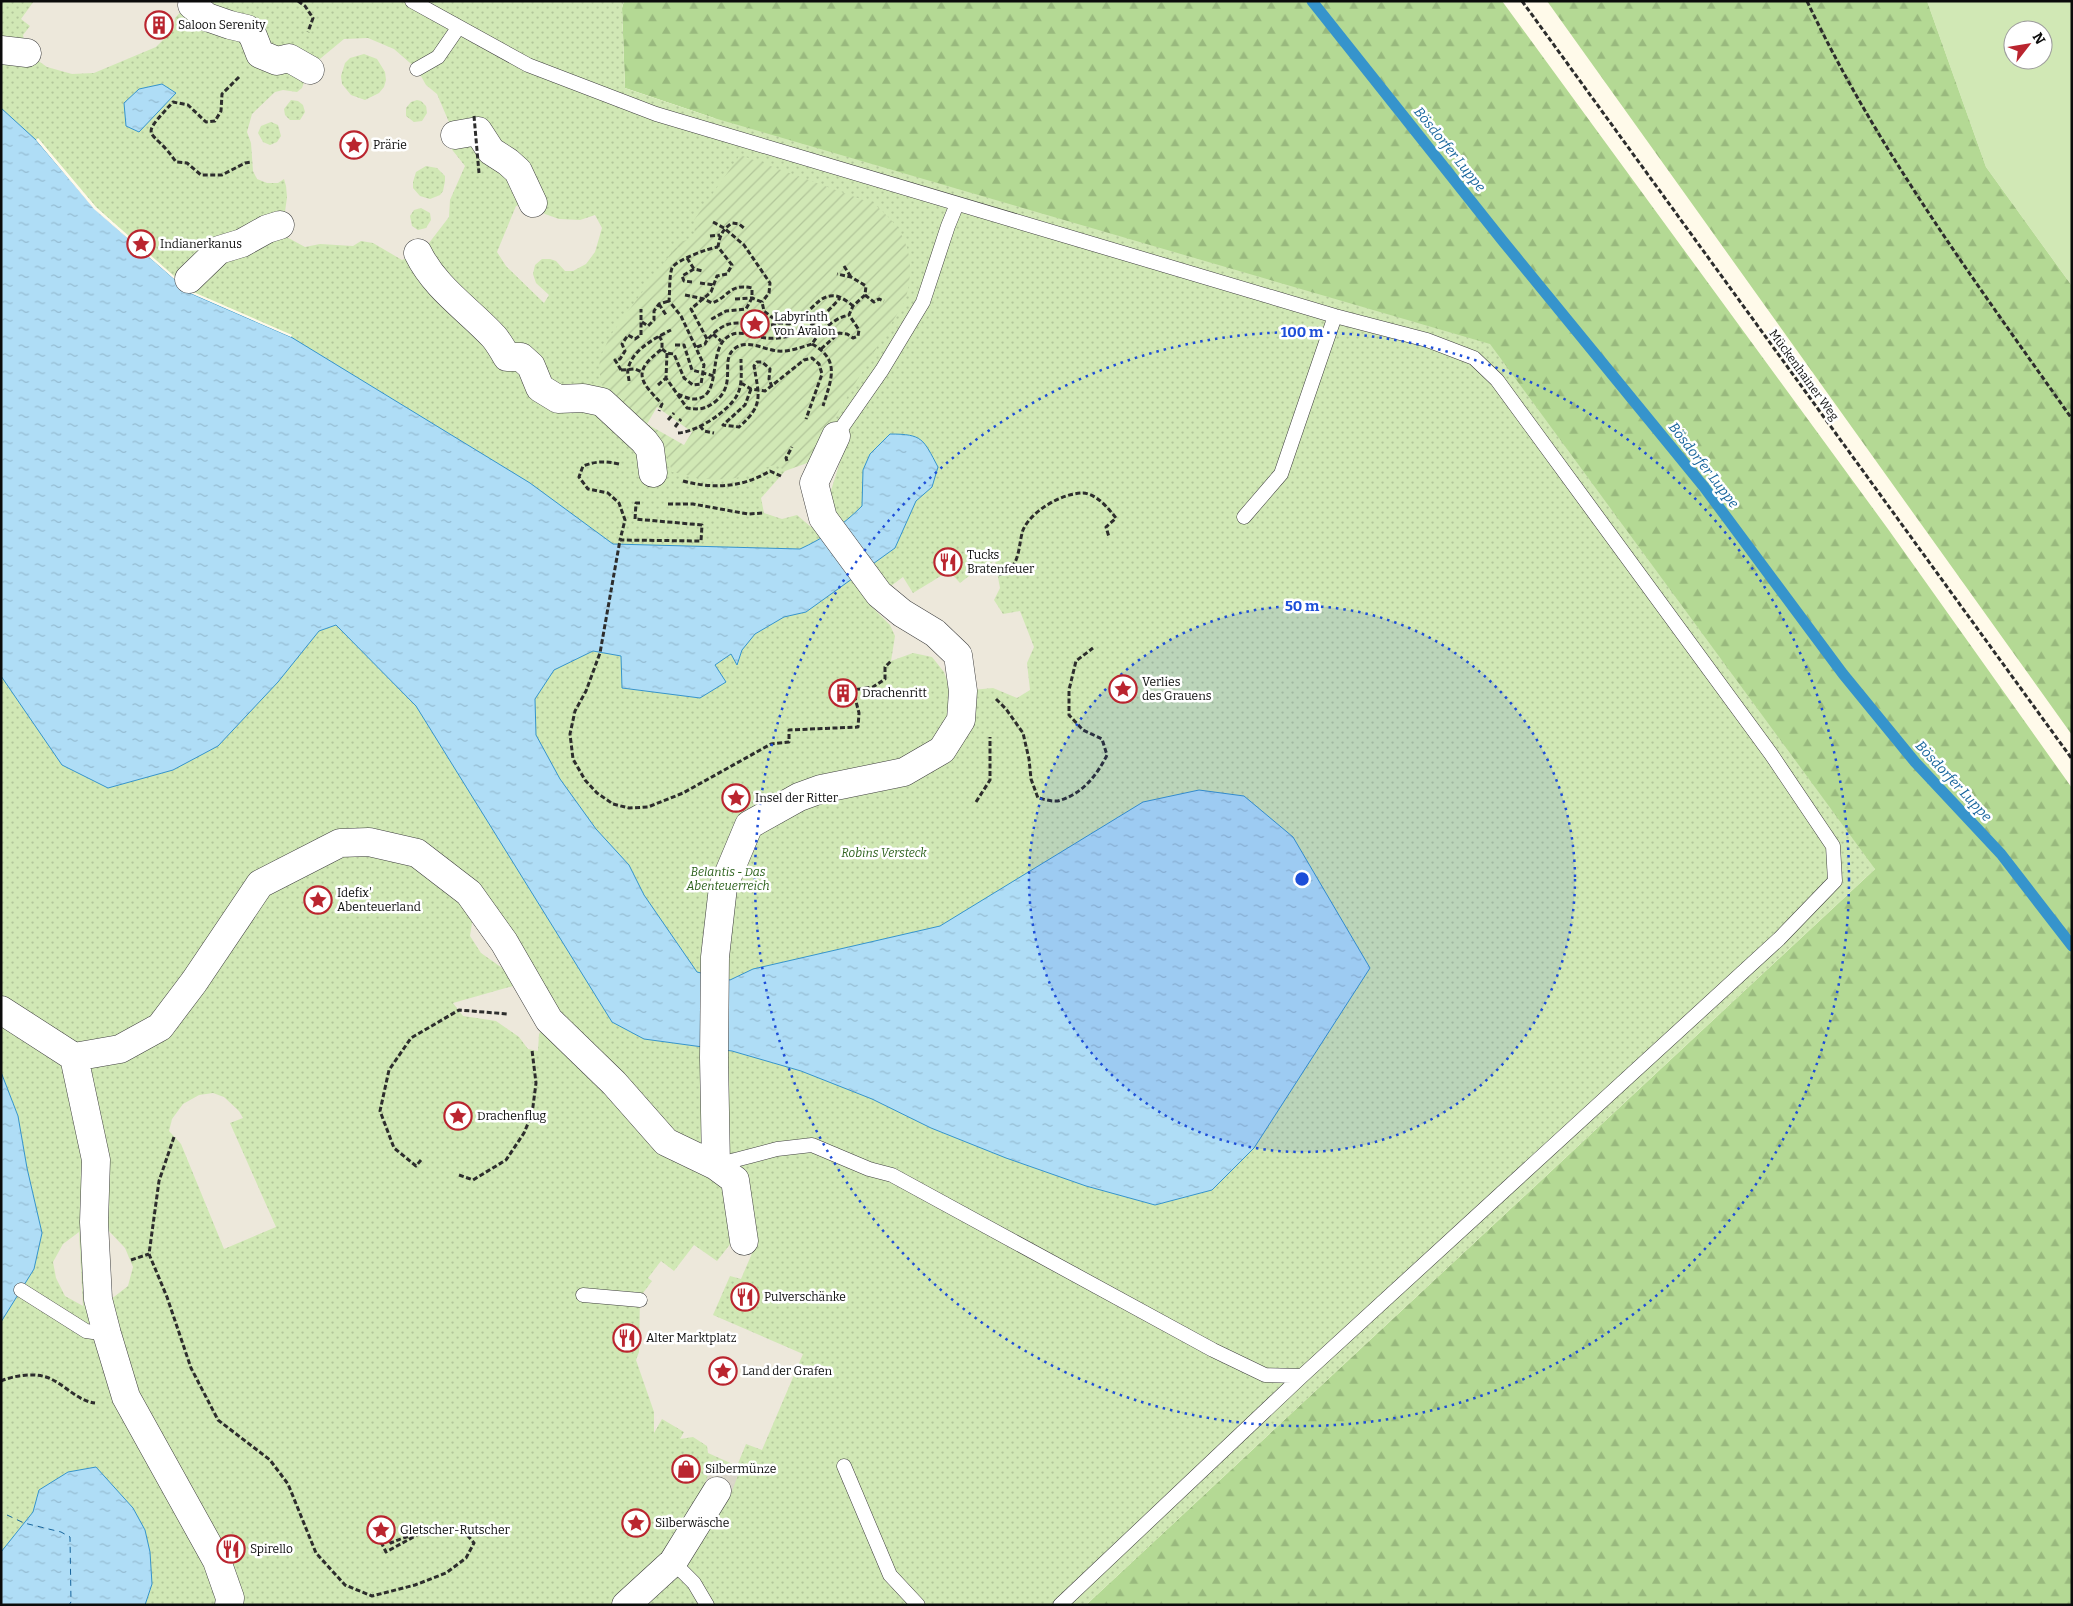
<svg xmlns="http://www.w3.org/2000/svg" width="2073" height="1606" font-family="Bitter,serif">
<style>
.grass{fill:#d1e8b5;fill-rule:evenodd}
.forest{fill:url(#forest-firs)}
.park{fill:url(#park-dots)}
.garden{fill:url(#garden-furrows)}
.plaza{fill:#ede8db;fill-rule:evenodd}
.water{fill:url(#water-ripples);stroke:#3694cc}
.pier{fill:#fffaea}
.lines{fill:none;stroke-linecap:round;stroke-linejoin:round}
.stream{stroke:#3694cc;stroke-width:11}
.ferry{stroke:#16649c;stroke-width:1;stroke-dasharray:6 5;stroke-linecap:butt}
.street-tunnel{stroke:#dad6c9;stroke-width:28;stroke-dasharray:28 14;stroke-linecap:butt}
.lane-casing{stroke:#3e3e3e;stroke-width:15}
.street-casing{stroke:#3e3e3e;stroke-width:29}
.path{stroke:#2d2d2d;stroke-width:3;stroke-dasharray:5 2.5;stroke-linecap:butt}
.lane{stroke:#fff;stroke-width:14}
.street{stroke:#fff;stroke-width:28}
.path-bridge{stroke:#2d2d2d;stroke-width:3;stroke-dasharray:5 2.5;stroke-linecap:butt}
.ring{fill:none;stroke:#1d4ed8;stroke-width:2.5;stroke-dasharray:2.5 5}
.labels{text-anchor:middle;stroke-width:5;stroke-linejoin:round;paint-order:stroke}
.poi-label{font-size:12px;fill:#0b0b0b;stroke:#fff;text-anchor:start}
.street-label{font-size:12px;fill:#0b0b0b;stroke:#fff}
.park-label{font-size:12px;font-style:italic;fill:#2d621d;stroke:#fff}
.water-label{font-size:14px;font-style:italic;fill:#16649c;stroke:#fff}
.centre{fill:#1d4ed8;stroke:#fff;stroke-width:2.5}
.ring-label{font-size:15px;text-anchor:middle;font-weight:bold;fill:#1d4ed8;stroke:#fff;stroke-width:5;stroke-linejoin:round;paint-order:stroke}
</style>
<defs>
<pattern id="forest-firs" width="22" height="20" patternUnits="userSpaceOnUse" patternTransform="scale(1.25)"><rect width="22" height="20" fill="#b4d994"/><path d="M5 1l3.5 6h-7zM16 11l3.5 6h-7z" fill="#99b97e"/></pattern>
<pattern id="park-dots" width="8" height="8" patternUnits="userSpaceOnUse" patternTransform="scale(1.25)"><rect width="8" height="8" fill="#d1e8b5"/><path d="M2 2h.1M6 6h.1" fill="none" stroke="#b2c69a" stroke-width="1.8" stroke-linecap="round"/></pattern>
<pattern id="garden-furrows" width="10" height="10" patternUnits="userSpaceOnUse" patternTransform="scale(1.25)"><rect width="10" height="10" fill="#d1e8b5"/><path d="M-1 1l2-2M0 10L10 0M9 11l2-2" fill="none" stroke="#b2c69a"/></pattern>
<pattern id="water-ripples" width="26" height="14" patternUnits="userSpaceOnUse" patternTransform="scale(1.25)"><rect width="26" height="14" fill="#afddf6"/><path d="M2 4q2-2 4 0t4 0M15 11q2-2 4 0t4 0" fill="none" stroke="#95bcd2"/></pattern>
</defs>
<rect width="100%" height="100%" fill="#fffaea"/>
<path class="grass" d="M 1927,1 L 2072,1 L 2072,286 L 1986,167 ZM 2013,30 L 2043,30 L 2043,60 L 2013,60 Z"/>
<path class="forest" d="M 624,1 L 1502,1 L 1888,529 L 2072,788 L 2072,1605 L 1086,1605 L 1875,869 L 714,118 L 625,88 L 622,8 Z
M 1547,1 L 1927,1 L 1986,167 L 2072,286 L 2072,735 Z"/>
<path class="park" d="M 1,1 L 624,1 L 622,8 L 625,88 L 714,118 L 1490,344 L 1875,869 L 1086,1605 L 1,1605 Z"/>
<path class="garden" d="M 740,155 L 874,204 C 908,231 917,259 905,301 L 827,430 L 810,462 L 785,471 L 777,465 C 765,466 758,471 747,475 C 723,484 696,477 672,472 L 663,440 L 638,423 L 602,385 L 599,370 L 600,358 L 610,336 L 679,242 L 695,238 L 694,220 Z"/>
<path class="plaza" d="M 34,1 L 191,1 L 175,18 L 174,29 L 156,47 L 94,73 L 72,74 L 47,67 L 27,53 L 23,35 L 30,26 L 21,19 Z
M 368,38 L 394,49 L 417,69 L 426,85 L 437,94 L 451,127 L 450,147 L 465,166 L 450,200 L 449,217 L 429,243 L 418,253 L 402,260 L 373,243 L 361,241 L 353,246 L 320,244 L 305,247 L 281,234 L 280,225 L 285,212 L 287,197 L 286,186 L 284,179 L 278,183 L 267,183 L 257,179 L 253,171 L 251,143 L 247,132 L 252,114 L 275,92 L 283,90 L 297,92 L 302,88 L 306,77 L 315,63 L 344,39 ZM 364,54 L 377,59 L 385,72 L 386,80 L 384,87 L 379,93 L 365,100 L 351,95 L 342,84 L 341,76 L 345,63 L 350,58 ZM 291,100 L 298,101 L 303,105 L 305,112 L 300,120 L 290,120 L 285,115 L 284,109 ZM 417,100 L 421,101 L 426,106 L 427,113 L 422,121 L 414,122 L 406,116 L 406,108 L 411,102 ZM 271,122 L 278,125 L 281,136 L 277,142 L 270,145 L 263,142 L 258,133 L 261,126 ZM 426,166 L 437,168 L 445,176 L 445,181 L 443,191 L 440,195 L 430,199 L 420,196 L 413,188 L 413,182 L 416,172 ZM 421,208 L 430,213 L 431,220 L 426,228 L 418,230 L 412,226 L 410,216 L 414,210 Z
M 533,203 L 545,214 L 559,219 L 580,220 L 595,215 L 602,228 L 595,252 L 586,264 L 573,271 L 565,271 L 556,261 L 550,259 L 542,259 L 535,265 L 533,274 L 536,283 L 549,295 L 544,303 L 506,266 L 497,252 L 516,206 Z
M 657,407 L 692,432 L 684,445 L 647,424 Z
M 846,443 L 828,500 L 834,510 L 811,527 L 797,515 L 782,519 L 764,513 L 761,498 L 785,471 L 810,462 Z
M 995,561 L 1000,588 L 994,600 L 1003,614 L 1020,611 L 1034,647 L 1027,663 L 1030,690 L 1017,698 L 993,688 L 951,692 L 944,672 L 932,657 L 913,653 L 891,661 L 895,636 L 890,625 L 868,603 L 903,577 L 913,593 L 949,571 L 960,583 L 978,569 Z
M 473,916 L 549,1020 L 539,1034 L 538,1051 L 528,1049 L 519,1037 L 496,1021 L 463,1016 L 453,1003 L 513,986 L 505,970 L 481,953 L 470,936 Z
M 213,1093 L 224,1097 L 239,1111 L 243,1118 L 230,1123 L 276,1227 L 224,1249 L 181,1144 L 169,1131 L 172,1119 L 183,1104 L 199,1095 Z
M 108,1230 L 125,1248 L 133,1267 L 128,1286 L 110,1300 Z
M 79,1232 L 83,1306 L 65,1296 L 56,1278 L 53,1262 L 63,1244 Z
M 735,1238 L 756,1244 L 741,1279 L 730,1276 L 713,1315 L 803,1354 L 762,1450 L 746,1444 L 737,1466 L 708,1453 L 707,1446 L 693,1437 L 680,1439 L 684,1432 L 662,1419 L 654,1433 L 654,1412 L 636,1360 L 639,1352 L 640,1297 L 652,1281 L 648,1278 L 661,1261 L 674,1271 L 694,1245 L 717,1261 Z"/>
<path class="water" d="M 162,84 L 176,93 L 139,132 L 126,126 L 124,103 L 139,89 Z
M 1,108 L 36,140 L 95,209 L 190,293 L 291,337 L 530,483 L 613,544 L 800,549 C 824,538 843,525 862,506 L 863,470 L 870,454 L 890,434 C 923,434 923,439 938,467 L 932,487 L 916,501 L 895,548 L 806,612 L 784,617 L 755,634 L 742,650 L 737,665 L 731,654 L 715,665 L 726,682 L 700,698 L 622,688 L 621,656 L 593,651 L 554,670 L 535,699 L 536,735 L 560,779 L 596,829 L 629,865 L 644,895 L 697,972 L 730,980 L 753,969 L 940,926 L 1143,802 L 1199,790 L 1244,796 L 1293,837 L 1370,968 L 1254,1148 L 1212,1190 L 1155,1205 L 1086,1186 L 1006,1158 L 931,1128 L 872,1099 L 801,1071 L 732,1051 L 644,1039 L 612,1022 L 416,706 L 336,625 L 319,631 L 278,682 L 218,746 L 173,770 L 108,788 L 62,765 L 1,676 Z
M 1,1072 L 18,1116 L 27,1168 L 42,1233 L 34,1269 L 1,1322 Z
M 96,1467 L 133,1508 L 145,1530 L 150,1552 L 152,1584 L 145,1605 L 1,1605 L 1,1552 L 33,1512 L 39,1490 L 68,1472 Z"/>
<path class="pier" d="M 38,138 L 96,207 L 191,291 L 292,335 L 291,337 L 190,293 L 94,209 L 36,140 Z"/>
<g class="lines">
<path class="stream" d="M 1312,1 L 1502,240 L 1704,487 L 1843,674 L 1915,762 L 2001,854 L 2072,946"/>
<path class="ferry" d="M 7,1515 L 24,1523 L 61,1532 L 70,1537 L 71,1602 L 69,1605"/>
<path class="street-tunnel" d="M 717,1491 L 728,1462"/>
<g class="lane-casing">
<path id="lane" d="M 412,1 L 528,65 L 656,114 L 1335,316 L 1427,340 L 1474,358 L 1497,380 L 1771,754 L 1833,846 L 1835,881 L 1779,939 L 1302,1376 L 1060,1605
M 417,69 L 438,57 L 458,28
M 836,436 L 882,370 L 923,302 L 948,226 L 957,204
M 1244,517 L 1281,474 L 1335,316
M 716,1165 L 777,1149 L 812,1145 L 869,1169 L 892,1175 L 1213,1350 L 1265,1375 L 1302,1376
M 21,1290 L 86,1331 L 107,1334
M 583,1295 L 640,1300
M 844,1466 L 890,1575 L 918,1605
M 673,1562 L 694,1583 L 707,1605"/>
</g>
<g class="street-casing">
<path id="street" d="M 192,5 L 207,17 L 230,25 L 247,29 L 253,36 L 260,54 L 277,61 L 289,58 L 310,70
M 1,50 L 27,53
M 455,135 L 478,131 L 491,151 L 508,162 L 518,171 L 533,203
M 418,253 C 435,288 468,309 494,337 C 499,343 503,350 507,357 L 521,357 L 531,366 L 540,388 L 558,399 L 583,398 L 602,402 L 644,441 L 650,449 L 653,473
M 189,279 L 219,250 L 242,243 L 267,229 L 280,225
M 1,1010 L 74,1057
M 716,1166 L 735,1180 L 744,1241
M 229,1605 L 230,1598 L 217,1561 L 126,1397 L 107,1334 L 98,1299 L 94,1222 L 96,1160 L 74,1057 L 120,1049 L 160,1027 L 194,982 L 260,884 L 340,843 L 369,842 L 417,853 L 469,893 L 504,942 L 549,1020 L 614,1083 L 666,1142 L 716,1166 L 714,1058 L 715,957 L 723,887 L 749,825 L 799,797 L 821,789 L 904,772 L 942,750 L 961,720 L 963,691 L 958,655 L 935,633 L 902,613 L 879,594 L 823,518 L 814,483 L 836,436
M 626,1605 L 673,1562 L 717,1491"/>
</g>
<path class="path" d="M 298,1 L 305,6 L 313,18 L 308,32
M 1522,1 L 2072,759
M 1807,1 C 1878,151 1977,284 2072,419
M 239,77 L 222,94 L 221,111 L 215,121 L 206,122 L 188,105 L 173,102 C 136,142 152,126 176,162 L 187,163 L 201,175 L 222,175 L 245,163 L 252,162
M 713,222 L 724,228 L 744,245 L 770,283 L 769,293 L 762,302
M 710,236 L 720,235
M 687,258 L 694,269
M 844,266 L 851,277
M 692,282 L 684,281 L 682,276 L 694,269 L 703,271
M 700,283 L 715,285
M 685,295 L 704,299 L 712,303 C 729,297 729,283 752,288 L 752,298 L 746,309 L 726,311 L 710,320
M 865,295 L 874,302 L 879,299 L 884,301
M 735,299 L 752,298 L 762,302 L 764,311 L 779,323
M 659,304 L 666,315
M 642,322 L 648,326 L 654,320 L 654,311 L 659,304 L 669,301
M 713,334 L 721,341
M 659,336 L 662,341 L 662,349 C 632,372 639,380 662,404 L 659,411
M 707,339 L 691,309 L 711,292 L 717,276 L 727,274 L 732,265 L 718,247 C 720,235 722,230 732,223 L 739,224 L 744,228
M 812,344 C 841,360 831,380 823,406
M 675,345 L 684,345 L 692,370 L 714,376
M 697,347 L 705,344 C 707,339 711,336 715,332 C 735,315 748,328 770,325 C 774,325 777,323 781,323 C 782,323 788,324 789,324 C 806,320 815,298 830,296 C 838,294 847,301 853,306
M 662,349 L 667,353 L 674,354 L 684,378 L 693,385 L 701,384 L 704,365 L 681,316 L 669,301 C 670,291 669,277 672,268 C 676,260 709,248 718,247
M 821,349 L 839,333 L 847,334 L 853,338 L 858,336 L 859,330 L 849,315
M 667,353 L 666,378 L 687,408 C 700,410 706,409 716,401 C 737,383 720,361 734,349 C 747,338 764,350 778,351 C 789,352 802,347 812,344 C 820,331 834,318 849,315 L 853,306 L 865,295 L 866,286 L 851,277 L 837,274
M 621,370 L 615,360 L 620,359 L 625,351 L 622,344 L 628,335 L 635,339 L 641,335 L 641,309
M 621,370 L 635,369 L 642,372
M 629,381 C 629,378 627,373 628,369 C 632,350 655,338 671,330
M 741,383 L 751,389 L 765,391 L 804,360 L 812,358 L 819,364 L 822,374 L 806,419
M 658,385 L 666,378
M 751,389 L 745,405 L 723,425 L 739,427 C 764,405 759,396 754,366 L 757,362 L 762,362 L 770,369 L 769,379 L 772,387
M 678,394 C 682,396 689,399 693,399 C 724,400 706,349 729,336 C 738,330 749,335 759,337 C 794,344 818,323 840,298
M 668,420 L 674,413
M 700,426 L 704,431 L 714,433
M 675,427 L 681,419
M 678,433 C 696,432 726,413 736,397 C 743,386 741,372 741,359
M 787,461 L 786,458 L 792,447
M 619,464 C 606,461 596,461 583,466 L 579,477 L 588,489 L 608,493 L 619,503 L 625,520 L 620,540
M 683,481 C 714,489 741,488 770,471 L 781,476
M 640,503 L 636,503 L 635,519 L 702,525 L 701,541 L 620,540 L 600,653 L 586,691 L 575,711 L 570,734 L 573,759 L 585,780 L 597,793 L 613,804 L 629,808 L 648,807 L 683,793 L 771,744 L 789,742 L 789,730 L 858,727 L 859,713 L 853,690 L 873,687 L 885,679 L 885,667 L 891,661
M 668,504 L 693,504 L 748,514 L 764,513
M 999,575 C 1003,573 1009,570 1012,567 C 1020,557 1019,542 1023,530 C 1031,511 1062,493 1083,493 C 1097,494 1108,508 1116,518 L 1106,527 L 1109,537
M 996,699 L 1006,709 L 1023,733 L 1029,759 L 1031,779 L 1038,798 C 1044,799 1055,803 1061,800 C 1083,793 1097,775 1107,755 L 1102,739 L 1083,730 L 1069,715 L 1069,690 L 1076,661 L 1093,648
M 976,802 L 990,780 L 990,737
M 174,1137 L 159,1181 L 149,1254 L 167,1297 L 191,1368 L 218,1420 L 270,1460 L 288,1484 L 316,1553 L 345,1585 L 372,1596 L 415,1585 L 446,1573 L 466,1558 L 474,1543 L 463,1530 C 438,1530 414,1532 391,1543 L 389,1539
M 421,1160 L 416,1166 L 394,1148 L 380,1111 L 389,1070 L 411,1038 L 459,1010 L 508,1014
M 459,1175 L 473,1180 L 506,1160 L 524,1133 L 532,1114 L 536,1083 L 532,1050
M 131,1260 L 149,1254
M 1,1381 C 15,1375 37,1372 51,1379 C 66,1386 78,1401 95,1403
M 381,1542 L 386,1552 L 417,1535"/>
<use href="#lane" class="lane"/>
<use href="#street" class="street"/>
<path class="path-bridge" d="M 474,116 L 479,173"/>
</g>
<circle cx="1302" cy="879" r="273" fill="#1d4ed8" fill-opacity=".12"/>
<g class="ring">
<circle cx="1302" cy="879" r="273"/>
<circle cx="1302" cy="879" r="547"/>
</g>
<defs>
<g id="building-ring" transform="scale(1.4375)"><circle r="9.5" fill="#fff" stroke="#ba252f" stroke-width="1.5"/><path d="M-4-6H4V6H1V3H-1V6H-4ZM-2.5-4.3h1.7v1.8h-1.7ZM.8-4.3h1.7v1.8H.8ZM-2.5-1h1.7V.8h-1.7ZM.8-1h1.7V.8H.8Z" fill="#ba252f"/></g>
<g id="sight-ring" transform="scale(1.4375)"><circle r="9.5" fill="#fff" stroke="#ba252f" stroke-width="1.5"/><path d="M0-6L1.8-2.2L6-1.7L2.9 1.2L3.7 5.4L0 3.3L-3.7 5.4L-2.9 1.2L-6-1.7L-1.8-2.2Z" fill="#ba252f"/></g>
<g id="restaurant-ring" transform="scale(1.4375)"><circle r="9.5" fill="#fff" stroke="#ba252f" stroke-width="1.5"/><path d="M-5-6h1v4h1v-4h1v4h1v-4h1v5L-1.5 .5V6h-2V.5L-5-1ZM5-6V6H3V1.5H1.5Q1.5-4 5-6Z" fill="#ba252f"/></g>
<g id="shop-ring" transform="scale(1.4375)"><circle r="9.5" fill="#fff" stroke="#ba252f" stroke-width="1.5"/><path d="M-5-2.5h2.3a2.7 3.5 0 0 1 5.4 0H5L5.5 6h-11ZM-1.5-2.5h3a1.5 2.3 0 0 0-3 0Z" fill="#ba252f"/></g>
</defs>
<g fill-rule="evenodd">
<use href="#building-ring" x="159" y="25"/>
<use href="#sight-ring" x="354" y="145"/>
<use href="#sight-ring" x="141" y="244"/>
<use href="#sight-ring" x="755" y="324"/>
<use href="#restaurant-ring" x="948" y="562"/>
<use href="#sight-ring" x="1123" y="689"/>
<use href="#building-ring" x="843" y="693"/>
<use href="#sight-ring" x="736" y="798"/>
<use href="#sight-ring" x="318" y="900"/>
<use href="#sight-ring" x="458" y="1116"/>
<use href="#restaurant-ring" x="745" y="1297"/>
<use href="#restaurant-ring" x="627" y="1338"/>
<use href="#sight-ring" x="723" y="1371"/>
<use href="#shop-ring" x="686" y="1469"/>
<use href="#sight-ring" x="636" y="1523"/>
<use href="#sight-ring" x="381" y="1530"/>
<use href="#restaurant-ring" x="231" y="1549"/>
</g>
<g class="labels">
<g class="poi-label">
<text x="178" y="29">Saloon Serenity</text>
<text x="373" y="149">Prärie</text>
<text x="160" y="248">Indianerkanus</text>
<text x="774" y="321">Labyrinth<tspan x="774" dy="14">von Avalon</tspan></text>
<text x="967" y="559">Tucks<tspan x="967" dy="14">Bratenfeuer</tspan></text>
<text x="1142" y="686">Verlies<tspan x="1142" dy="14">des Grauens</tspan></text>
<text x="862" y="697">Drachenritt</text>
<text x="755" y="802">Insel der Ritter</text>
<text x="337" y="897">Idefix'<tspan x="337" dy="14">Abenteuerland</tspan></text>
<text x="477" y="1120">Drachenflug</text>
<text x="764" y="1301">Pulverschänke</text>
<text x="646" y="1342">Alter Marktplatz</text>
<text x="742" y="1375">Land der Grafen</text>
<text x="705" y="1473">Silbermünze</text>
<text x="655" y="1527">Silberwäsche</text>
<text x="400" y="1534">Gletscher-Rutscher</text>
<text x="250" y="1553">Spirello</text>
</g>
<g class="street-label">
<text transform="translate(1804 375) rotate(54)" y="4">Mückenhainer Weg</text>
</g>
<g class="park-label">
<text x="884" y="857">Robins Versteck</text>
<text x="728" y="876">Belantis - Das<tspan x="728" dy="14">Abenteuerreich</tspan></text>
</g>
<g class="water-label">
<text transform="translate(1450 149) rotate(51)" y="5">Bösdorfer Luppe</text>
<text transform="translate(1704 465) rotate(52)" y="5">Bösdorfer Luppe</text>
<text transform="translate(1954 781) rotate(47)" y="5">Bösdorfer Luppe</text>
</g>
</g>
<circle cx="1302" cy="879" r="8" class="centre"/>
<g class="ring-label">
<text x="1302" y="337">100 m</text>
<text x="1302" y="611">50 m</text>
</g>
<rect width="2073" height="1606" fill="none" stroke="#0b0b0b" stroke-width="5"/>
<g transform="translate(2028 45) rotate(59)"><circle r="24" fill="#ffffff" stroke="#9d9d9d"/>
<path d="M0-4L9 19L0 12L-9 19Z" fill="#ba252f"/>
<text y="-8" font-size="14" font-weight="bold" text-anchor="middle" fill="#0b0b0b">N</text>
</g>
</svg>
